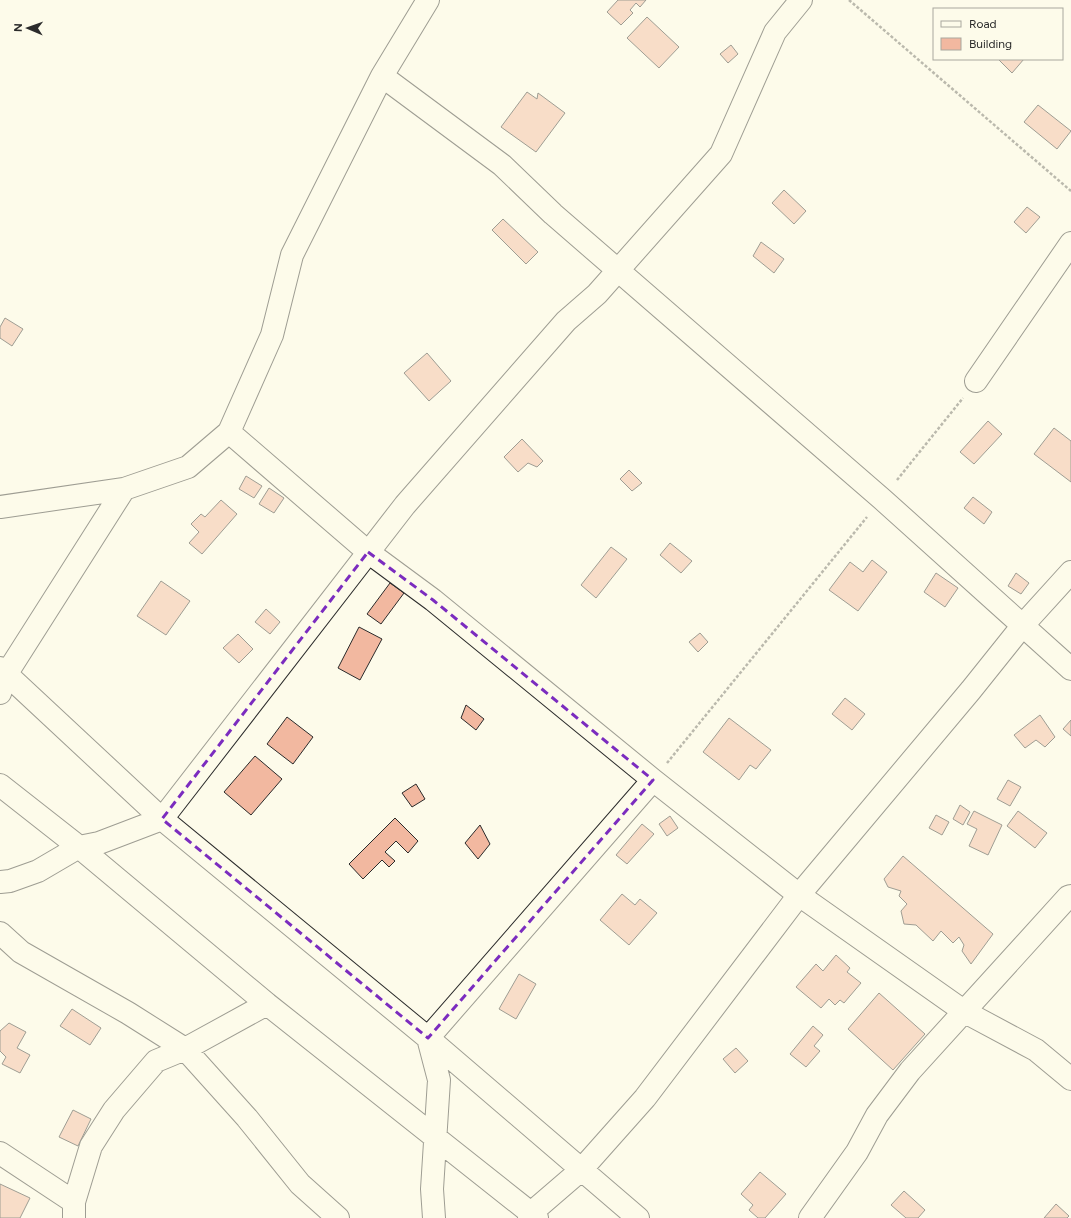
<svg xmlns="http://www.w3.org/2000/svg" width="1071" height="1218" font-family="Figtree,sans-serif">
<style>
.building{fill:#f2b8a0;stroke:#2b2b2b}
.lines{fill:none;stroke-linecap:round;stroke-linejoin:round}
.minor-casing{stroke:#2b2b2b;stroke-width:24}
.path{stroke:#6a6964;stroke-width:2.5;stroke-dasharray:3 2;stroke-linecap:butt}
.minor{stroke:#fdfbea;stroke-width:22}
.marked{fill:none;stroke:#7b2cbf;stroke-width:3;stroke-dasharray:8 5;stroke-linejoin:round}
</style>
<rect width="100%" height="100%" fill="#fdfbea"/>
<path class="building" d="M 618,0 L 646,0 L 640,7 L 636,3 L 630,10 L 633,13 L 621,25 L 607,12 Z
M 647,17 L 679,47 L 659,68 L 627,38 Z
M 731,45 L 738,54 L 728,63 L 720,54 Z
M 998,59 L 1024,59 L 1012,73 Z
M 527,92 L 537,99 L 538,93 L 565,113 L 536,152 L 501,127 Z
M 1038,105 L 1071,131 L 1057,149 L 1024,122 Z
M 784,190 L 806,211 L 794,224 L 772,203 Z
M 1027,207 L 1040,217 L 1026,233 L 1014,222 Z
M 503,219 L 538,252 L 526,264 L 492,230 Z
M 761,242 L 784,259 L 774,273 L 753,256 Z
M 5,318 L 23,329 L 12,346 L 0,338 L 0,327 Z
M 427,353 L 451,381 L 429,401 L 404,373 Z
M 988,421 L 1002,434 L 974,464 L 960,452 Z
M 1054,428 L 1071,441 L 1071,482 L 1034,454 Z
M 522,439 L 543,461 L 537,467 L 528,463 L 518,472 L 504,457 Z
M 629,470 L 642,483 L 632,491 L 620,479 Z
M 246,476 L 262,486 L 254,498 L 239,489 Z
M 269,488 L 284,498 L 274,513 L 259,504 Z
M 973,497 L 992,512 L 984,524 L 964,508 Z
M 221,500 L 237,514 L 202,554 L 189,543 L 199,532 L 191,524 L 201,514 L 205,517 Z
M 670,543 L 692,561 L 681,573 L 660,555 Z
M 611,547 L 627,559 L 596,598 L 581,585 Z
M 872,560 L 887,572 L 858,611 L 829,590 L 850,562 L 863,572 Z
M 936,573 L 958,588 L 945,607 L 924,592 Z
M 1016,573 L 1029,583 L 1021,594 L 1008,586 Z
M 161,581 L 190,601 L 166,635 L 137,616 Z
M 390,583 L 404,593 L 381,624 L 367,614 Z
M 266,609 L 280,622 L 270,634 L 255,622 Z
M 359,627 L 382,639 L 360,680 L 338,668 Z
M 700,633 L 708,642 L 698,652 L 689,642 Z
M 238,634 L 253,649 L 239,663 L 223,648 Z
M 845,698 L 865,714 L 852,730 L 832,714 Z
M 466,705 L 484,719 L 476,730 L 461,718 Z
M 1040,715 L 1055,737 L 1045,747 L 1036,740 L 1025,748 L 1014,735 Z
M 287,717 L 313,737 L 293,764 L 267,744 Z
M 729,718 L 771,750 L 756,769 L 750,765 L 739,780 L 703,752 Z
M 1071,720 L 1071,736 L 1063,729 Z
M 255,756 L 282,779 L 251,815 L 224,792 Z
M 1008,780 L 1021,787 L 1010,806 L 997,799 Z
M 416,784 L 425,799 L 412,807 L 402,793 Z
M 960,805 L 970,812 L 963,825 L 953,819 Z
M 974,811 L 1002,825 L 988,855 L 969,846 L 977,829 L 967,824 Z
M 1018,811 L 1047,833 L 1035,848 L 1007,826 Z
M 936,815 L 949,822 L 942,835 L 929,828 Z
M 670,816 L 678,828 L 667,836 L 659,824 Z
M 395,818 L 418,841 L 408,853 L 396,841 L 385,852 L 395,861 L 389,867 L 382,860 L 363,879 L 349,864 Z
M 642,824 L 654,834 L 627,864 L 616,855 Z
M 480,825 L 490,844 L 478,859 L 465,843 Z
M 903,856 L 993,934 L 971,964 L 962,951 L 964,945 L 959,937 L 953,943 L 941,931 L 933,941 L 916,925 L 904,924 L 901,911 L 907,904 L 899,896 L 901,891 L 888,887 L 884,879 Z
M 622,894 L 635,905 L 640,899 L 657,913 L 629,945 L 600,920 Z
M 836,955 L 850,968 L 847,972 L 861,983 L 844,1003 L 840,1000 L 835,1005 L 829,999 L 821,1008 L 796,987 L 816,964 L 823,971 Z
M 519,974 L 536,984 L 516,1019 L 499,1009 Z
M 879,993 L 925,1034 L 893,1070 L 848,1029 Z
M 72,1009 L 101,1028 L 90,1045 L 60,1026 Z
M 9,1023 L 26,1032 L 17,1048 L 30,1055 L 20,1073 L 2,1064 L 6,1057 L 0,1051 L 0,1031 Z
M 813,1026 L 823,1035 L 814,1046 L 820,1051 L 806,1067 L 790,1054 Z
M 736,1048 L 748,1061 L 735,1073 L 723,1059 Z
M 73,1110 L 91,1119 L 78,1146 L 59,1137 Z
M 760,1172 L 786,1194 L 765,1218 L 758,1218 L 749,1210 L 753,1205 L 741,1194 Z
M 0,1184 L 30,1198 L 20,1218 L 0,1218 Z
M 904,1191 L 925,1210 L 918,1218 L 906,1218 L 891,1205 Z
M 1056,1204 L 1069,1216 L 1067,1218 L 1044,1218 Z"/>
<g class="lines">
<g class="minor-casing">
<path id="minor" d="M 382,76 L 502,165 L 553,214 L 882,499 L 1071,669
M 976,381 L 1071,243
M 229,432 L 368,552 L 433,600 L 653,780 L 799,895 L 965,1012 L 1036,1050 L 1071,1079
M 0,507 L 124,489
M 0,668 L 162,819 L 428,1038 L 638,1218
M 0,693 L 7,673 L 124,489 L 188,467 L 229,432 L 272,335 L 292,255 L 382,76 L 428,0
M 0,785 L 79,847 L 267,1004 L 537,1218
M 0,882 L 10,881 L 38,871 L 79,847 L 99,843 L 162,819 L 405,505 L 566,321 L 597,294 L 721,154 L 775,32 L 801,0
M 0,933 L 21,952 L 128,1013 L 185,1049 L 247,1118 L 300,1184 L 338,1218
M 428,1038 L 653,780
M 428,1038 L 439,1080 L 432,1189 L 434,1218
M 0,1153 L 74,1202
M 74,1218 L 74,1202 L 91,1146 L 114,1110 L 156,1061 L 185,1049 L 267,1004
M 529,1218 L 531,1213 L 581,1170 L 645,1098 L 799,895 L 971,690 L 1023,625 L 1071,572
M 810,1218 L 857,1152 L 877,1115 L 910,1071 L 1068,897 L 1071,896"/>
</g>
<path class="path" d="M 849,0 L 1071,191
M 897,480 L 963,398
M 667,763 L 867,517"/>
<use href="#minor" class="minor"/>
</g>
<path d="M0 0H1071V1218H0ZM 368,552 L 433,600 L 653,780 L 428,1038 L 162,819 Z" fill="#fdfbea" fill-opacity=".55" fill-rule="evenodd"/>
<path class="marked" d="M 368,552 L 433,600 L 653,780 L 428,1038 L 162,819 Z"/>
<rect x="933" y="8" width="130" height="52" fill="#fdfbea" stroke="#a9a89e"/>
<rect x="941" y="21" width="20" height="6" fill="#fdfbea" stroke="#a9a89e"/>
<text x="969" y="28" font-size="12" fill="#2b2b2b">Road</text>
<rect x="941" y="38" width="20" height="12" fill="#f2b8a0" stroke="#a9a89e"/>
<text x="969" y="48" font-size="12" fill="#2b2b2b">Building</text>
<g transform="translate(28 28) rotate(272)" stroke="#fdfbea" stroke-width="3" paint-order="stroke">
<path d="M0-3L7 15L0 10L-7 15Z" fill="#2b2b2b"/>
<text y="-6" font-size="11" font-weight="bold" text-anchor="middle" fill="#2b2b2b">N</text>
</g>
</svg>
